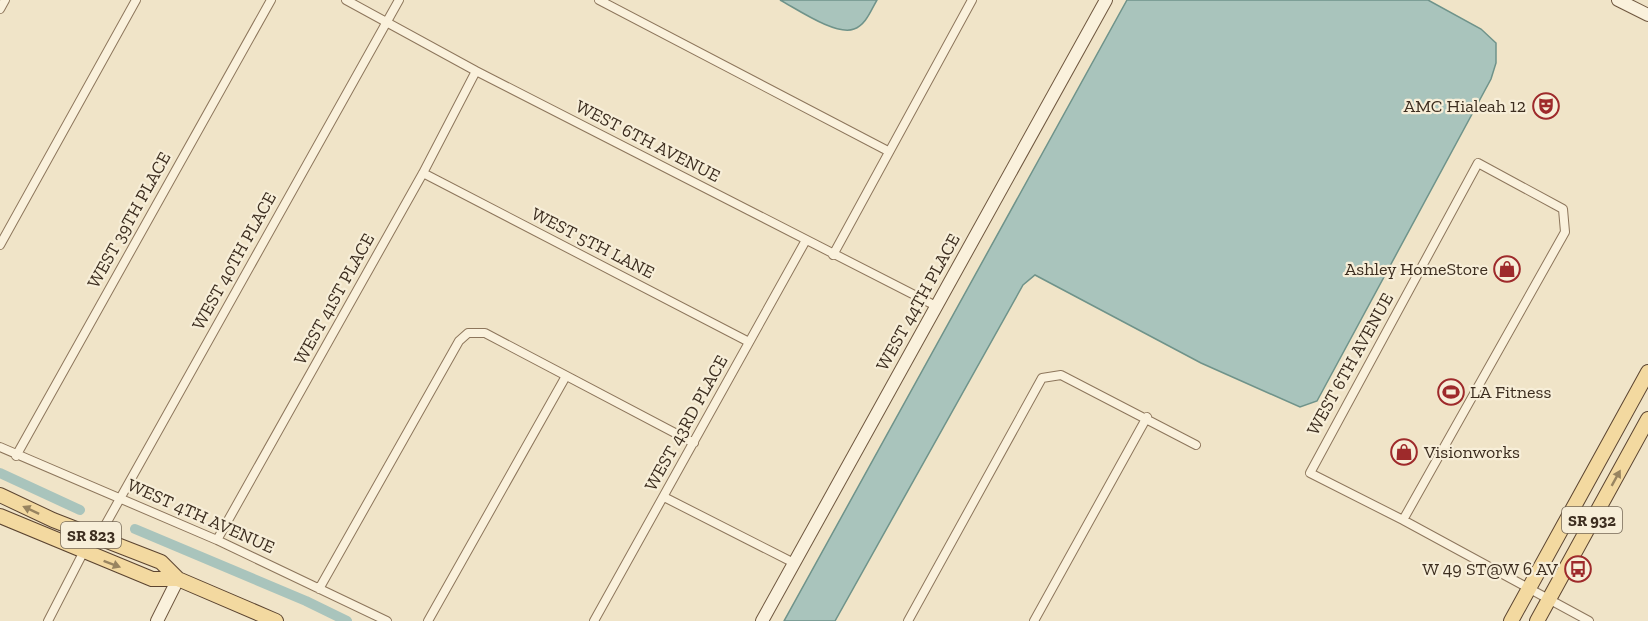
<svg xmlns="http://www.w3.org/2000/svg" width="1648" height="621" font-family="'Zilla Slab',serif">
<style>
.water{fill:#a9c4bc;stroke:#6f938a;stroke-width:1.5}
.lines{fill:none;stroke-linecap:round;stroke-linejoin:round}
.canal{stroke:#a9c4bc;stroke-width:10}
.street-casing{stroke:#8d765c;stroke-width:10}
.secondary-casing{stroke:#6f573f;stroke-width:14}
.primary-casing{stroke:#5b4430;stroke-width:16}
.street{stroke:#faf1dc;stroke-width:8}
.secondary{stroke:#faf1dc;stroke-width:12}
.primary{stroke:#f3d9a0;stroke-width:14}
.oneway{fill:#988460}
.labels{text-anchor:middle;stroke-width:4.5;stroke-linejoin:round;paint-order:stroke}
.shield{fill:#f7eed8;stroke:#756857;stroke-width:1.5}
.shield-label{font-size:16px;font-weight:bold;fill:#3d2e20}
.poi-label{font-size:18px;fill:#3d2e20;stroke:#f7eed8;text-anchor:end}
.street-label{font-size:18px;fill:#3d2e20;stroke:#f7eed8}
</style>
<rect width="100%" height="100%" fill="#f0e4c8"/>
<path class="water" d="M 780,0 L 877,0 C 871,10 866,25 854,29 C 836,36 797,9 780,0 Z
M 1127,0 L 1428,0 L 1481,29 L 1496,43 L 1496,63 L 1491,79 L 1317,401 L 1300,407 L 1201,363 L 1035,275 L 1023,285 L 835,621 L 784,621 Z"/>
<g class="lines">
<path class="canal" d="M 0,473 L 80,510
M 135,529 L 306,601 L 347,621"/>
<g class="street-casing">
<path id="street" d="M 346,0 L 476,71 L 936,306
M 599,0 L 888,151
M 0,9 L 5,0
M 423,173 L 749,342
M 0,245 L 136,0
M 833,255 L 972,0
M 0,447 L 217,540 L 387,621
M 16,456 L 271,0
M 664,497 L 794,563
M 1403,520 L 1310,473 L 1478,163 L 1563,209 L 1565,232 L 1403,520 L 1589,621
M 98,538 L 399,0
M 217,540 L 423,173 L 476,71
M 319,589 L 459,341 L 468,333 L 485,333 L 694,443
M 48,621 L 83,553
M 428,621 L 566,376
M 594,621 L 806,240
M 908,621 L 1042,378 L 1061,375 L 1196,445
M 1034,621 L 1147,417"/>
</g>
<g class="secondary-casing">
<path id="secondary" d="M 1618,0 L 1648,15
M 157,621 L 178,579
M 762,621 L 1106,0"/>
</g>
<g class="primary-casing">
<path id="primary" d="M 0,495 L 53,520 L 161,562 L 178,579 L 276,621
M 0,516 L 152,579 L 178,579
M 1511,621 L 1648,372
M 1537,621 L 1648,419"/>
</g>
<use href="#street" class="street"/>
<use href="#secondary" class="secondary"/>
<use href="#primary" class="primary"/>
</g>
<defs><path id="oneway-solid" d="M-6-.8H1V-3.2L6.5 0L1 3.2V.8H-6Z" transform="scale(1.5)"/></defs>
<g class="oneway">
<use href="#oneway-solid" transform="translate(1616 478) rotate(-61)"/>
<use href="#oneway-solid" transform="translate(31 510) rotate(-155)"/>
<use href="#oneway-solid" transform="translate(112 564) rotate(21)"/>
</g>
<defs>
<g id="theatre-ring" transform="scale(1.35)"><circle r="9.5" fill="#f7eed8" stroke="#9e2a2b" stroke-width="1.5"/><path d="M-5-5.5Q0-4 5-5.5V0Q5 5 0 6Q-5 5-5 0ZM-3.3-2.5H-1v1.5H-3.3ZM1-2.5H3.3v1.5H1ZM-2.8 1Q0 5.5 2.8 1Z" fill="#9e2a2b"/></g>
<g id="shop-ring" transform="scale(1.35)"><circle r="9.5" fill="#f7eed8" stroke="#9e2a2b" stroke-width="1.5"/><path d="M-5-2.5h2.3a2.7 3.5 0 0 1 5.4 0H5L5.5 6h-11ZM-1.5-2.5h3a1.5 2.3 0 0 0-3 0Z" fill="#9e2a2b"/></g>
<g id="stadium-ring" transform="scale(1.35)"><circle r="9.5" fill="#f7eed8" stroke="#9e2a2b" stroke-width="1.5"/><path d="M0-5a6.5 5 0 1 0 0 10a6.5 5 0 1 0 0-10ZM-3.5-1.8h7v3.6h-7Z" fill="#9e2a2b"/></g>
<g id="bus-ring" transform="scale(1.35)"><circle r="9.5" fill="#f7eed8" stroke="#9e2a2b" stroke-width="1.5"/><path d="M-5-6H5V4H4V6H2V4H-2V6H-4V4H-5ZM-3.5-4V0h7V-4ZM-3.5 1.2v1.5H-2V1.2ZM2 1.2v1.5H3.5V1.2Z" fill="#9e2a2b"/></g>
</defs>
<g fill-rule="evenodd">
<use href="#theatre-ring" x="1546" y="106"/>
<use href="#shop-ring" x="1507" y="269"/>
<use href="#stadium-ring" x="1451" y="392"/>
<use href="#shop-ring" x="1404" y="452"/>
<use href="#bus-ring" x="1578" y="569"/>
</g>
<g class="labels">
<g class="shield">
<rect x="1562" y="507" width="60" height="26" rx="4.5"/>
<rect x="61" y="522" width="60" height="26" rx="4.5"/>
</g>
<g class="shield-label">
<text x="1592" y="526">SR 932</text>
<text x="91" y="541">SR 823</text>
</g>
<g class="poi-label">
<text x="1526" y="112">AMC Hialeah 12</text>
<text x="1488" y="275">Ashley HomeStore</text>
<text x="1470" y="398" text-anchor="start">LA Fitness</text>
<text x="1424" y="458" text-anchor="start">Visionworks</text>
<text x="1558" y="575">W 49 ST@W 6 AV</text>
</g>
<g class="street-label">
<text transform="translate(648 141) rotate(27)" y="6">WEST 6TH AVENUE</text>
<text transform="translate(129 220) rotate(-61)" y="6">WEST 39TH PLACE</text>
<text transform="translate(593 243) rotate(27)" y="6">WEST 5TH LANE</text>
<text transform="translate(234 261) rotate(-61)" y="6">WEST 40TH PLACE</text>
<text transform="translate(334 299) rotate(-61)" y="6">WEST 41ST PLACE</text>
<text transform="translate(918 302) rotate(-61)" y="6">WEST 44TH PLACE</text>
<text transform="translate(1350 364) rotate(-61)" y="6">WEST 6TH AVENUE</text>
<text transform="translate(686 423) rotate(-61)" y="6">WEST 43RD PLACE</text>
<text transform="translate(201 516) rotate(24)" y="6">WEST 4TH AVENUE</text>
</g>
</g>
</svg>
